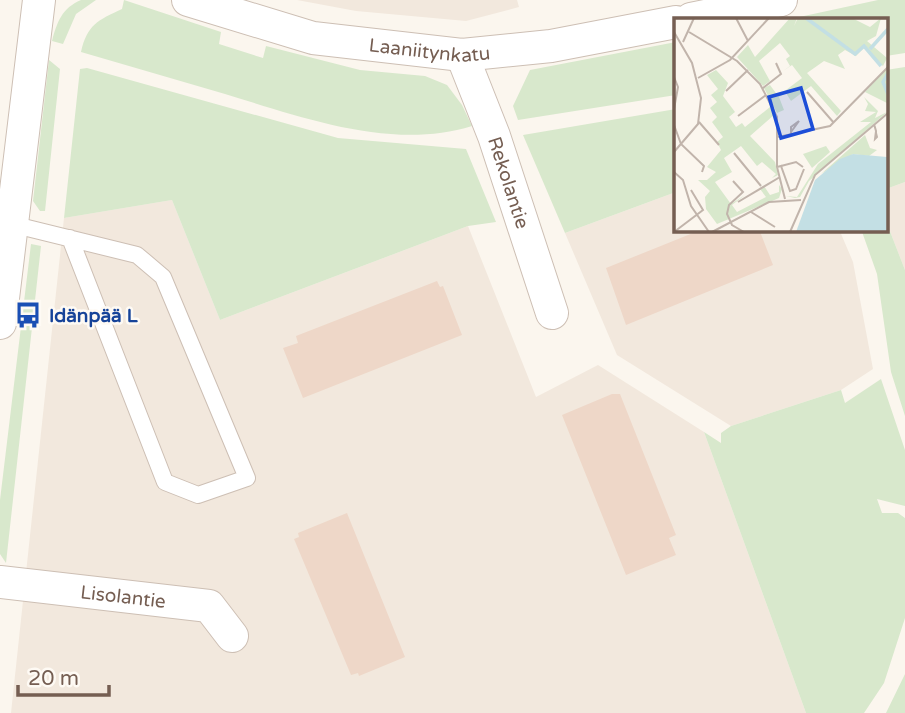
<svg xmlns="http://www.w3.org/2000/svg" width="905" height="713" font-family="'Varela Round',sans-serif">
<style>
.residential{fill:#f2e8dd}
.green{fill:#d8e8cc}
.building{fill:#eed7c8}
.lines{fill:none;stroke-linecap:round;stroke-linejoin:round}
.service-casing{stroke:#cdbfb4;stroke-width:18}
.minor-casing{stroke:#cdbfb4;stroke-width:34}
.service{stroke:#fff;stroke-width:16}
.minor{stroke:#fff;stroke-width:32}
.labels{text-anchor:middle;stroke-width:5;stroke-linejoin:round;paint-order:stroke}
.street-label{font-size:19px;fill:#755e52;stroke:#fefaf4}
.transit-label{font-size:19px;font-weight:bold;fill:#164399;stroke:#fefaf4;text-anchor:start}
.inset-river{fill:none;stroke:#c3dfe4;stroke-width:3.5}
.inset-road{fill:none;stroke:#c1b4ab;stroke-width:2}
.view{fill:#1d4ed8;fill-opacity:0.15;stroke:#1d4ed8;stroke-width:3.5}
.inset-edge{fill:none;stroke:#755e52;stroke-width:3.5}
</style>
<rect width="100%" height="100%" fill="#fbf6ee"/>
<path class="residential" d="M 297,0 L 517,0 L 519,7 L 466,21 L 356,11 Z
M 905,182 L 905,270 L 886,221 L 886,189 Z
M 676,192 L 676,229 L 839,229 L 853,262 L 873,369 L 841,390 L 731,426 L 617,355 L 565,233 Z
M 172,200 L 220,320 L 468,226 L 536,397 L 598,365 L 704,432 L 806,713 L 11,713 L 64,218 Z"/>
<path class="green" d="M 81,0 L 96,0 L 76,14 L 63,44 L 52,41 C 57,22 62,8 81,0 Z
M 124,0 L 221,32 L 219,44 L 263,58 L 266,46 L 360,70 L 425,76 L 447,85 L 462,105 L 472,126 C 392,151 301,117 225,94 C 177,80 129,66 81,52 C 87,25 98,20 122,9 Z
M 878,0 L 905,0 L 905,53 L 886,56 L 886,19 L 790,19 Z
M 676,42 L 676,95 L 518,120 L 513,106 L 530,70 Z
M 49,60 L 60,69 L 45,211 L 40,211 L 33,201 Z
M 905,67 L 905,182 L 886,189 L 886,70 Z
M 87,68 L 338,138 L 466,149 L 496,222 L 468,226 L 220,320 L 172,200 L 64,218 L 80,69 Z
M 676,109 L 676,192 L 565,233 L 523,135 Z
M 886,221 L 905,270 L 905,416 L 891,372 L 877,274 L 861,229 L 886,229 Z
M 31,244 L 41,246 L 6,563 L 0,554 L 0,500 Z
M 881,379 L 905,450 L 905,506 L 877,499 L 882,513 L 898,513 L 905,518 L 905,618 L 884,683 L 864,713 L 806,713 L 704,432 L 721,443 L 721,433 L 731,426 L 841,390 L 845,403 Z
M 905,674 L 905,713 L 886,713 Z"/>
<path class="building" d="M 703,229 L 759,229 L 773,265 L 626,325 L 606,268 Z
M 437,281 L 440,287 L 443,286 L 462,335 L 303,398 L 283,348 L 298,343 L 296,336 Z
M 612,394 L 620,394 L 676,535 L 669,538 L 676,555 L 626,575 L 562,415 Z
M 347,513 L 405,657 L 359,676 L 358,673 L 351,675 L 294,539 L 299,537 L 298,533 Z"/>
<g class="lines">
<g class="service-casing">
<path id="service" d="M 11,224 L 137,255 L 163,277 L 247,478 L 198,495 L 165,482 L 70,238"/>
</g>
<g class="minor-casing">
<g id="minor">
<path id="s1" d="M 188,0 L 313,38 L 462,55 L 551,46 L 676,22"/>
<path d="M 691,19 L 781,0"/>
<path id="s2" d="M 462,55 L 494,136 L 552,313"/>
<path d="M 0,323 L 39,0"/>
<path id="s3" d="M 0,582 L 209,606 L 232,636"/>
</g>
</g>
<use href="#service" class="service"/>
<use href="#minor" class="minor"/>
</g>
<defs>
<g id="bus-bare" transform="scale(2.1)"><path d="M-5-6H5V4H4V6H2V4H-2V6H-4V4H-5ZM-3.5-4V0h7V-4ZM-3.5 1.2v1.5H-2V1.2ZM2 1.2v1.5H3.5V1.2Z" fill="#1a4fb4" stroke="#fefaf4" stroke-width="2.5" paint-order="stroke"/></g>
</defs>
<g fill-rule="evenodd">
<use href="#bus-bare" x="28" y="315"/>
</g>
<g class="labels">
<g class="street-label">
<text dy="7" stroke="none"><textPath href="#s1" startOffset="248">Laaniitynkatu</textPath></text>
<text dy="7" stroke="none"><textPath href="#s2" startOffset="136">Rekolantie</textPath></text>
<text dy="7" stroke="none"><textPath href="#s3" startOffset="124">Lisolantie</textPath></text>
</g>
<g class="transit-label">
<text x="49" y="322">Idänpää L</text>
</g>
</g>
<g transform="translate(674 18)">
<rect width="214" height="214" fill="#fbf6ee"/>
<path d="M 116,0 L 123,0 L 120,8 L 124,0 L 178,0 L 196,9 L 207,0 L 202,18 L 193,23 L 213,40 L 209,48 L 190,30 L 182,38 L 171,32 L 164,37 L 171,51 L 150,43 L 133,55 L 167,93 L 163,98 L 137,68 L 117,83 L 112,75 L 105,79 L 110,92 L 103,95 L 90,70 L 96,67 L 104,78 L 128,60 L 118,47 L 109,53 L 116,48 L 112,41 L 116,38 L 106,25 L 85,43 L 96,63 L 89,68 L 63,39 L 74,27 L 81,39 ZM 213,50 L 213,85 L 191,74 ZM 42,52 L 54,65 L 49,78 L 61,94 L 55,99 L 62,109 L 68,105 L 71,109 L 96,89 L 100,97 L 76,118 L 101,144 L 104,157 L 98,160 L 102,156 L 88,144 L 83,148 L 67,128 L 50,140 L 58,154 L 41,164 L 57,186 L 71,177 L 58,187 L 63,194 L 92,179 L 86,171 L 90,168 L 96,177 L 105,174 L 105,167 L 108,171 L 105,180 L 43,206 L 32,191 L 31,179 L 36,173 L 24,162 L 33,162 L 42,154 L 33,149 L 47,132 L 43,124 L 49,119 L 38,104 L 43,99 L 36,90 L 43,84 L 37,77 L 44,71 L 33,57 ZM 190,79 L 204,93 L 201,100 L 213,94 L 135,163 L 126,179 L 121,180 L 112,178 L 123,179 L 144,146 L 197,104 L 186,104 L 202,94 L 191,93 L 194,86 ZM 191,117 L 196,130 L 203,132 L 195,138 L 179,136 L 147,156 ZM 152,128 L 156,134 L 138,150 L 129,136 Z" fill="#d8e8cc"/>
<path d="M 179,136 L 213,139 L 213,213 L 122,214 L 141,162 L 166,141 Z" fill="#c3dfe4"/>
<path class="inset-river" d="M 132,0 L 181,36 L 190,28 L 207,48M 196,31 L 214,11M 214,55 L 209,64 L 214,76"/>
<path class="inset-road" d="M 62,0 L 74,23M 0,14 L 18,45 L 27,80 L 24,106 L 0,134M 15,14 L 63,43 L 86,66 L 103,99 L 103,149 L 111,181M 9,24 L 20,0M 0,59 L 4,69 L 0,91M 24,60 L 56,42 L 95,0M 89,70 L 107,56 L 102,45M 52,73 L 74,52M 133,74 L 160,105M 64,98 L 92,77M 25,104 L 45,127M 200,106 L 202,113 L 202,115 L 203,119 L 201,121 L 202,113M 0,107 L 7,126 L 30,148 L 28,154M 117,114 L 125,103 L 117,109 L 117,117M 104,119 L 156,108 L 214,49M 60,135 L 87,168M 107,148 L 122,144 L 129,149M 103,149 L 107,148 L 116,173 L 122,171 L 130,151M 0,154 L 9,162 L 17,188 L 35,214M 59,163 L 69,174 L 55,187 L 53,196 L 58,207 L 70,214M 64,184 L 106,159M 77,194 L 101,209M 0,214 L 29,192 L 17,172M 38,214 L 95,184 L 127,182M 116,214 L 141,157 L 214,95"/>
<path class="view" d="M 127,70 L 139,111 L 107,120 L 95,79 Z"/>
<rect width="214" height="214" class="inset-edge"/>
</g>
<path d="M18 685v10h91v-10" fill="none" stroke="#755e52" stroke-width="3.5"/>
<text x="28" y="685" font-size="21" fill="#755e52" stroke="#fefaf4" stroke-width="5" paint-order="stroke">20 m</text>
</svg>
